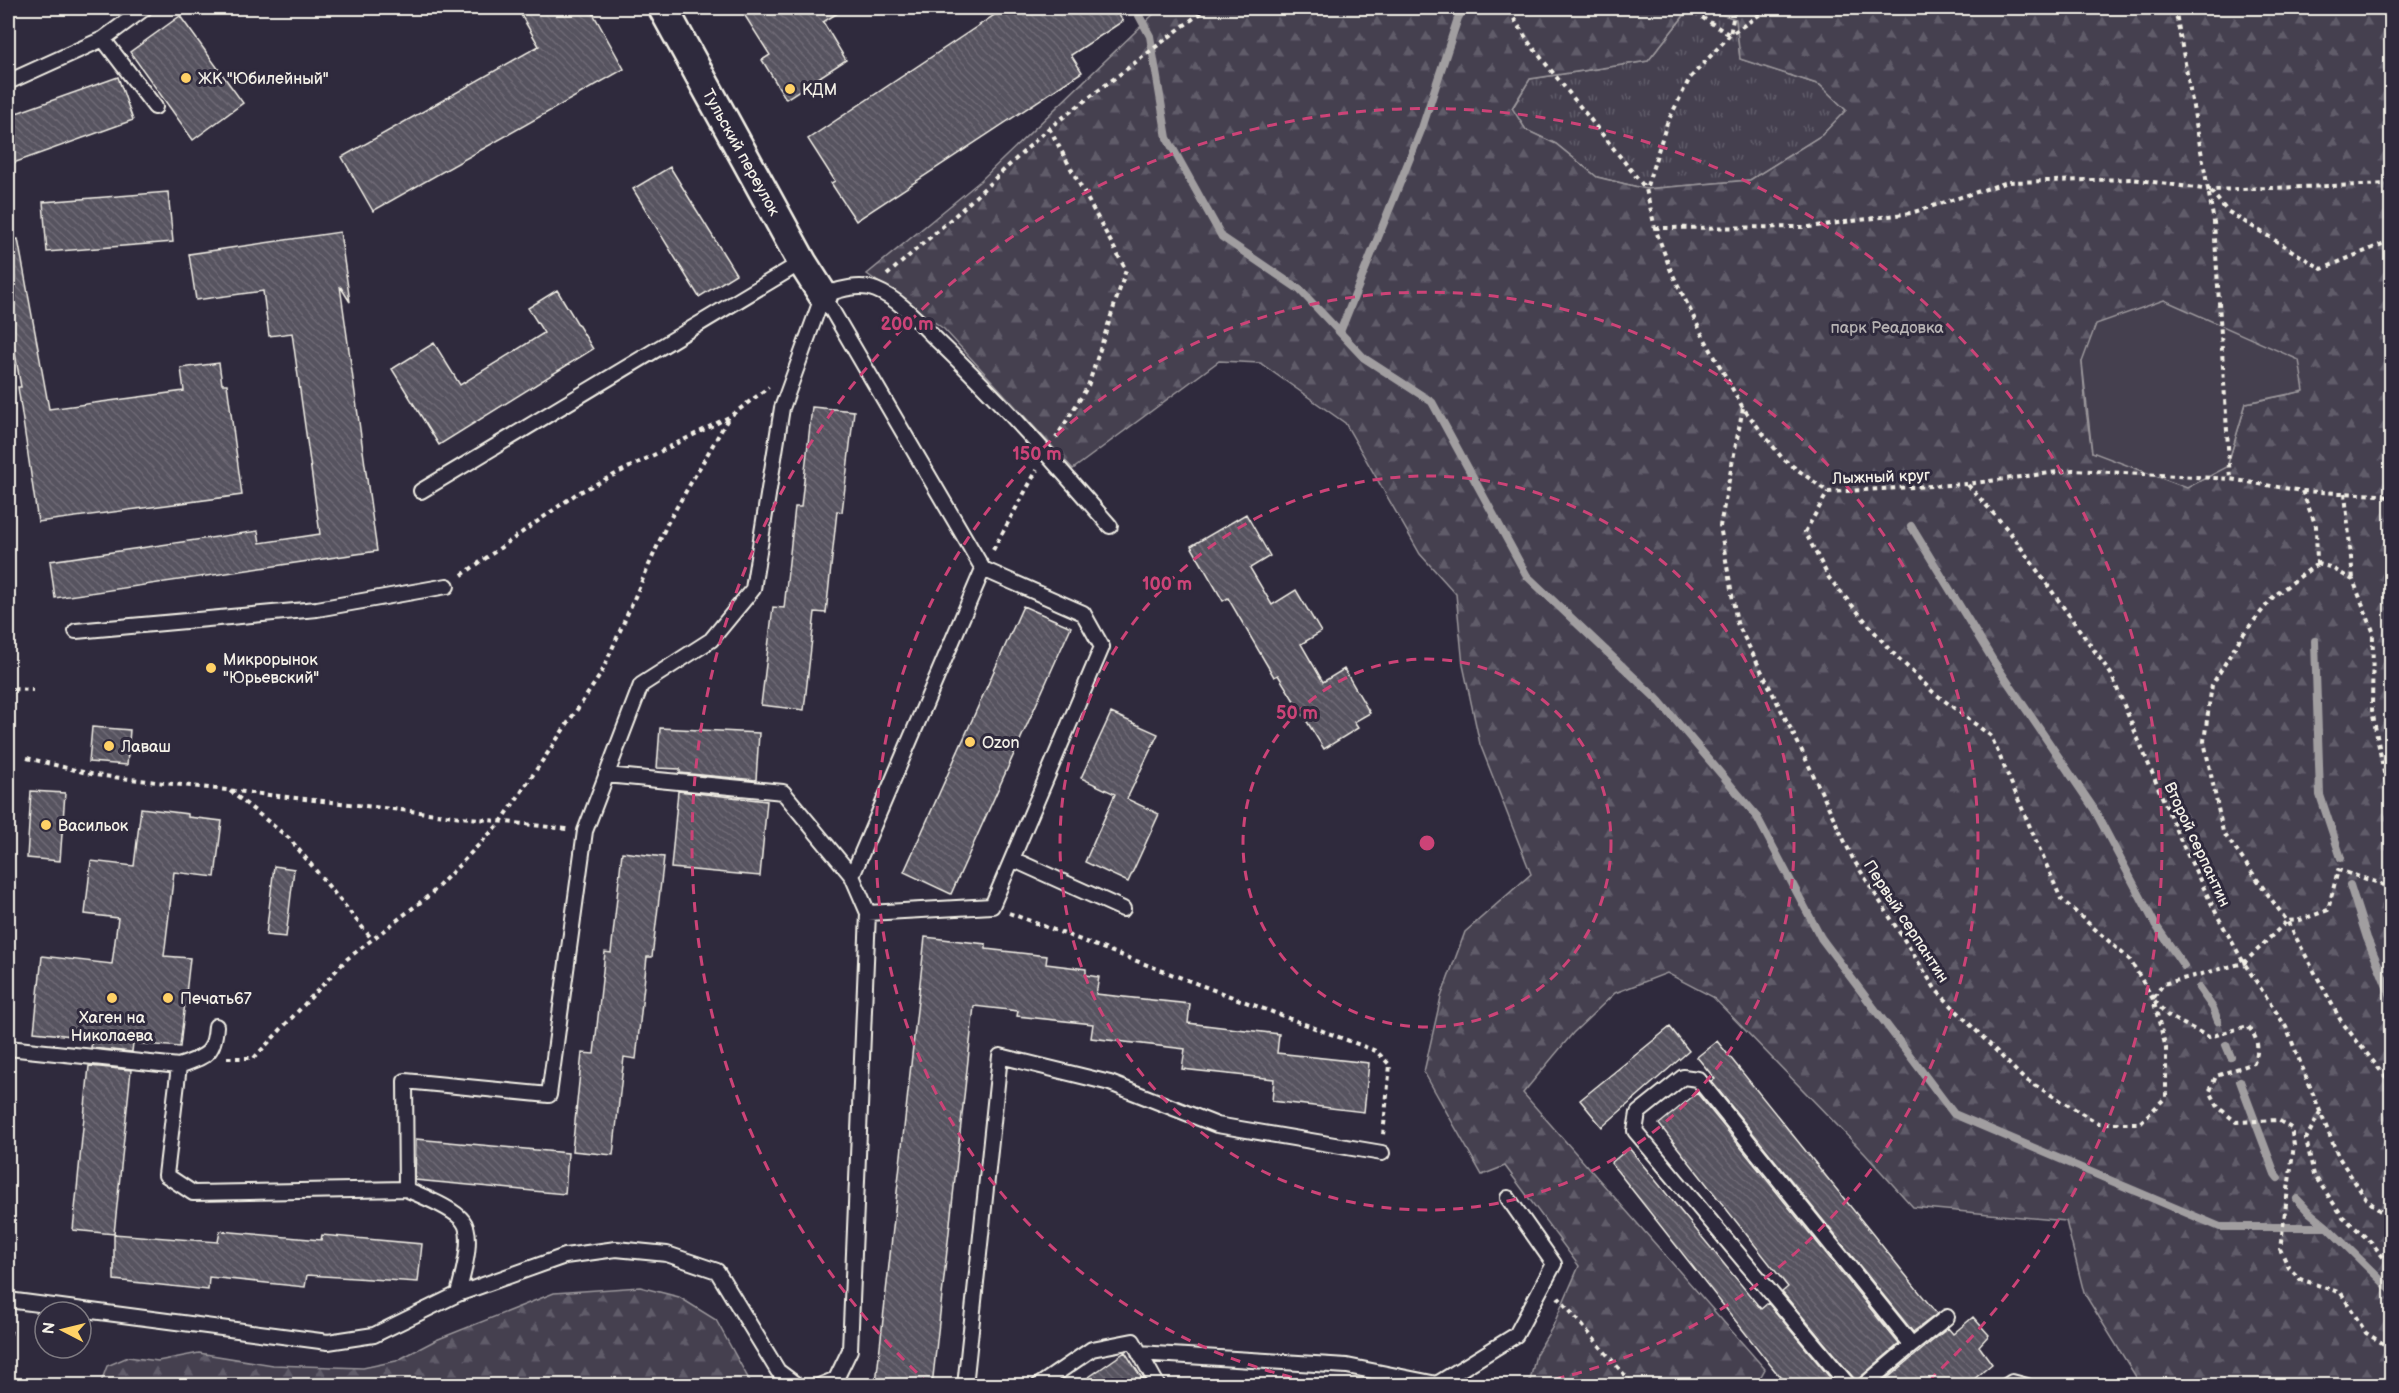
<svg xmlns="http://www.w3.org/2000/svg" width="2399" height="1393" font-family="'Balsamiq Sans',sans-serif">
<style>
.grass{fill:url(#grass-tufts);stroke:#9c989c;stroke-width:1.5}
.forest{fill:url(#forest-firs);stroke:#9c989c;stroke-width:1.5;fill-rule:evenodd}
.park{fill:#454050;stroke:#9c989c;stroke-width:1.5}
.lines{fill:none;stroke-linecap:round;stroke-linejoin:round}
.stream{stroke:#a19ea0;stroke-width:8}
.building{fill:url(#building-back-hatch);stroke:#f4f1e8;stroke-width:1.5}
.lane-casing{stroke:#f4f1e8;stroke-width:18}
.street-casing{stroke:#f4f1e8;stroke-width:33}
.path{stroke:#f4f1e8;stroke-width:4;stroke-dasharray:4.5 4.5;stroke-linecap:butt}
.lane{stroke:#2f2a3d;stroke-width:14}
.street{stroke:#2f2a3d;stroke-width:28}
.ring{fill:none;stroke:#cc4377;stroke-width:3;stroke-dasharray:10 8}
.poi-dot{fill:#ffd166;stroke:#2f2a3d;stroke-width:2}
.labels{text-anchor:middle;stroke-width:6;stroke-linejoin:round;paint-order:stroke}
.poi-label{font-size:16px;fill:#f4f1e8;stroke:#2f2a3d;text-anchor:start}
.street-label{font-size:16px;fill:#f4f1e8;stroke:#2f2a3d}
.park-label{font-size:16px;fill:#b7b3b3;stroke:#2f2a3d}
.centre{fill:#cc4377;stroke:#2f2a3d;stroke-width:3}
.ring-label{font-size:18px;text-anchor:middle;font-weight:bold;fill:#cc4377;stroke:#2f2a3d;stroke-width:6;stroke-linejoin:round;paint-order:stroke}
</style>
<defs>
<pattern id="grass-tufts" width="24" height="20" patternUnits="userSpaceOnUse" patternTransform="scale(1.5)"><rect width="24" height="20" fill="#454050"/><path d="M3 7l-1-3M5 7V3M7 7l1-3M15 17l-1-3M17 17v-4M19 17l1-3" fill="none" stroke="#605c69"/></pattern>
<pattern id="forest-firs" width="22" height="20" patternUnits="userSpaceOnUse" patternTransform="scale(1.5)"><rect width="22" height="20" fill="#454050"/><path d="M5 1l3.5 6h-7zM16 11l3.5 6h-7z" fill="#605c69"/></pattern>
<pattern id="building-back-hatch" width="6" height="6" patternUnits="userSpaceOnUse" patternTransform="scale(1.5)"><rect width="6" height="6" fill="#56525f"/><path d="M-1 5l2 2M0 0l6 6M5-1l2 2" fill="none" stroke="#6f6b76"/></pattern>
</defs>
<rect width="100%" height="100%" fill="#2f2a3d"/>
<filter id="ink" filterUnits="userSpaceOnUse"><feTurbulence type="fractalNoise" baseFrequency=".0167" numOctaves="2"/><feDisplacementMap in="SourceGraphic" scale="12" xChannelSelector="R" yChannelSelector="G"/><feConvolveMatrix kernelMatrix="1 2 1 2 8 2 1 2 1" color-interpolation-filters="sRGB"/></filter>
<g filter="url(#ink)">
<path class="grass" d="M 1690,8 L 1703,8 L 1736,19 L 1740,59 L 1820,85 L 1846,110 L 1822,135 L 1750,180 L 1646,189 L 1597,177 L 1556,144 L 1526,130 L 1512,109 L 1530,79 L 1648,61 Z"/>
<path class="forest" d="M 1160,8 L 1690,8 L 1648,61 L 1530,79 L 1512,108 L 1526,130 L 1556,144 L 1597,177 L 1646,189 L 1750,180 L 1822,135 L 1846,110 L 1820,85 L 1740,59 L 1736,19 L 1703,8 L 2391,8 L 2391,1385 L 2141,1385 L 2084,1293 L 2066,1221 L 1913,1207 L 1865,1154 L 1713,997 L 1667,973 L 1615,993 L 1573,1033 L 1523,1093 L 1765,1369 L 1756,1385 L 1529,1385 L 1536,1354 L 1552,1328 L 1579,1266 L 1505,1166 L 1482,1175 L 1424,1072 L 1441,997 L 1465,932 L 1531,874 L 1480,744 L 1463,665 L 1456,594 L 1420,554 L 1345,423 L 1260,363 L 1219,361 L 1073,469 L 944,329 L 867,274 L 979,182 ZM 2082,362 L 2304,391 L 2246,403 L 2227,467 L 2092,452 L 2086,410 Z
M 640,1287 L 679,1297 L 716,1320 L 752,1385 L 100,1385 L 107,1366 L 128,1357 L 158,1361 L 199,1353 L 273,1365 L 363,1368 L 396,1361 L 436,1340 L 554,1293 Z"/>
<path class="park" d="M 2164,300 L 2299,360 L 2304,391 L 2246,403 L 2227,467 L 2187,488 L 2092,452 L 2082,362 L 2096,324 Z"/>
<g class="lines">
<path class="stream" d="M 1135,8 L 1150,36 L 1167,138 L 1222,237 L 1300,290 L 1364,358 L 1432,402 L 1527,576 L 1660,702 L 1756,815 L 1821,938 L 1954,1114 L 2220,1227 L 2327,1227 L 2392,1291
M 1340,332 L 1422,128 L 1458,18 L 1464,8
M 1911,526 L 1994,662 L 2094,809 L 2155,924 L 2184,966
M 2315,641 L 2320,795 L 2341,858
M 2350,885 L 2367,938 L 2392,999
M 2199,988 L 2213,1008 L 2218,1021
M 2226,1045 L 2231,1057
M 2240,1081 L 2275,1174 L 2278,1178
M 2297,1199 L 2309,1212 L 2327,1227"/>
</g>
<path class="building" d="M 517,8 L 590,8 L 624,69 L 373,211 L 342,157 L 539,46 Z
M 740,8 L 846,8 L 823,22 L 846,60 L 786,99 L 762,60 L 770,55 Z
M 1005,8 L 1114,8 L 1123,21 L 1071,55 L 1082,72 L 856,221 L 831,183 L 835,181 L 808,139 Z
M 180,16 L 243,103 L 193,140 L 130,52 Z
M 118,77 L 133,120 L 8,165 L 8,116 Z
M 670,167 L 736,274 L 699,297 L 633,189 Z
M 168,192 L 173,242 L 47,252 L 43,202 Z
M 340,232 L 350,302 L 340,286 L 377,551 L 55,598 L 50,561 L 258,531 L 260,543 L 320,534 L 292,333 L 269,336 L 263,291 L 196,300 L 189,254 Z
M 18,239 L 49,409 L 184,391 L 181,368 L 219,363 L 222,384 L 227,384 L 242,495 L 38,522 L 18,387 L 21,387 L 8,314 L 8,240 Z
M 557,290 L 593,349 L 439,445 L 392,369 L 434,343 L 460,385 L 544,333 L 528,308 Z
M 812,407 L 854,411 L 842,512 L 837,511 L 826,613 L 815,612 L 804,710 L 761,705 L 773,607 L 784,608 L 795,507 L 801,507 Z
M 1246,514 L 1270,556 L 1250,568 L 1272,605 L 1296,590 L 1321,632 L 1301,644 L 1323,682 L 1344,669 L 1370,713 L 1354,722 L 1358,728 L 1324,749 L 1278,675 L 1274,677 L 1228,598 L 1223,601 L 1191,546 Z
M 1023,606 L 1071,627 L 951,894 L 904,872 Z
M 1111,713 L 1158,734 L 1127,799 L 1159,814 L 1128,882 L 1085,862 L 1115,794 L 1081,778 Z
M 92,727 L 130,730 L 127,765 L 89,762 Z
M 660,728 L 759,733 L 756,780 L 680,773 L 680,769 L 657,768 Z
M 31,791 L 65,793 L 60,861 L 27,858 Z
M 678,791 L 767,801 L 760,876 L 671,868 Z
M 141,808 L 188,814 L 188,817 L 222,821 L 215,877 L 174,872 L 164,956 L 190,958 L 180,1047 L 133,1043 L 132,1052 L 91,1048 L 92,1038 L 34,1032 L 42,956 L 112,964 L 118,918 L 85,914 L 91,861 L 134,866 Z
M 622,852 L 664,857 L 652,957 L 647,957 L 636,1059 L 624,1057 L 613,1155 L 572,1151 L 582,1053 L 594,1054 L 605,952 L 611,953 Z
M 274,866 L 294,869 L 286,937 L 266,935 Z
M 925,937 L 986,944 L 986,949 L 1047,956 L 1046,964 L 1086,969 L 1086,975 L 1099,977 L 1096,994 L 1190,1004 L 1188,1023 L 1279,1034 L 1277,1053 L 1369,1063 L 1364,1112 L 1272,1101 L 1274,1079 L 1182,1069 L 1185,1049 L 1091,1038 L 1093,1024 L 1017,1016 L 1018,1011 L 974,1006 L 932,1386 L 876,1383 Z
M 1670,1027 L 1689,1051 L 1602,1127 L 1580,1100 Z
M 1717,1041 L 1937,1314 L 1913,1332 L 1711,1081 L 1715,1079 L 1697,1057 Z
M 89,1066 L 131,1070 L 114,1234 L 73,1230 Z
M 1697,1093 L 1899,1344 L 1856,1381 L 1782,1292 L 1788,1287 L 1659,1124 Z
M 416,1139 L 568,1153 L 565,1194 L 415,1180 Z
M 1629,1148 L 1761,1309 L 1768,1303 L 1837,1386 L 1787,1386 L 1611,1163 Z
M 220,1231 L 321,1240 L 322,1235 L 422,1244 L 418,1282 L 307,1275 L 305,1287 L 209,1277 L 208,1290 L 114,1280 L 114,1234 L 218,1242 Z
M 1973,1317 L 1989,1335 L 1979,1346 L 1992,1364 L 1966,1386 L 1878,1386 L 1948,1328 L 1953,1334 Z
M 1125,1352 L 1147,1386 L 1076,1386 Z"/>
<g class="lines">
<g class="lane-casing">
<path id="lane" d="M 103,39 L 155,107
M 8,82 L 103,39 L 145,8
M 823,295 C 839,290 859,283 876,290 C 901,300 920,324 939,342 C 1000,400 1055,463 1110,526
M 421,491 L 802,262
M 76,631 L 317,609 L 447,586
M 606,775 L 783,792 L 852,876
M 1012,859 L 1123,909
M 868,913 L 992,906 L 1102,647 L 1083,613 L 983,569
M 8,1048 L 179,1066 L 166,1175 L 193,1193 L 406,1189
M 179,1066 C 205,1056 214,1056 216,1026
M 458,1294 C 462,1277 475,1236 463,1221 C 454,1208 421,1196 406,1189 L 405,1081 L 549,1095 L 585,831 L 641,685 L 711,640 L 753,589 L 782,408 L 823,295
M 8,1300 L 328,1342 L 374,1335 L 458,1294 L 565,1256 L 616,1249 L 667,1254 L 717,1271 L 778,1371 L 798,1386
M 1139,1353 L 1347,1366 L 1437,1384 L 1516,1335 L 1554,1264 L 1508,1198
M 819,1386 L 836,1379 L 850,1350 L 868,913 L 852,876 L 983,569 L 823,295
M 965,1386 L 1000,1056 L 1110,1083 L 1217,1125 L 1382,1153
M 1038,1386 L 1092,1349 L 1133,1341 L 1158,1386
M 1849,1386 L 1635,1131 L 1638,1113 L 1683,1077 L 1698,1079 L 1912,1345 L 1947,1317
M 1863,1386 L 1912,1345
M 2006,1386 L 2012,1382 L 2027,1386"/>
</g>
<g class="street-casing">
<path id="street" d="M 663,8 L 802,262 L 823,295"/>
</g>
<path class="path" d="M 1507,8 L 1509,11 L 1542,8
M 1659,8 L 1692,11 L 1730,35 L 1735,8
M 1786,8 L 1762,13 L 1730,35 L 1690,78 L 1667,123 L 1646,189 L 1655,228 L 1671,271 L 1702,334 L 1743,408 L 1783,459 L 1828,492 L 1967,484 L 2073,470 L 2230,479 L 2302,491 L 2379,495 L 2392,498
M 2175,8 L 2214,222 L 2230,479
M 1509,11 L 1530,44 L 1646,189
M 1049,128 L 1126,270 L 1088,386 L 1056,438
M 2211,191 L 2227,211 L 2322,269 L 2392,240
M 1655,228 L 1809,227 L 1911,213 L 2008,182 L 2132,179 L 2210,190 L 2392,184
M 887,275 L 959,212 L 1049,128 L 1207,8
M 1743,408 L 1720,526 L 1737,623 L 1801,749 L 1853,859 L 1936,990 L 2023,1078 L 2098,1123 L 2140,1123 L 2166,1097 L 2166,1048 L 2153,999 L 2130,960 L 2061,899 L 1991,736 L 1933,692 L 1889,649 L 1829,578 L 1805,532 L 1828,492
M 1968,485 L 2009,531 L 2111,674 L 2178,835 L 2217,915 L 2244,963 L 2286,1027 L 2338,1156 L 2366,1199 L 2392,1221
M 2302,491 L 2316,526 L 2317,564
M 2345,493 L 2353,579
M 993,550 L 1037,470
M 2317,564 L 2274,596 L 2241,637 L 2212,685 L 2204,741 L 2223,832 L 2287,921 L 2341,1021 L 2392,1085
M 2317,564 L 2330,567 L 2353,580 L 2373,631 L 2372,710 L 2392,815
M 462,575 L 576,494 L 729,417 L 769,387
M 13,689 L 33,690
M 27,758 L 95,775 L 567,829
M 230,791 L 290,839 L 372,939
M 2392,890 L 2379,883 L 2338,870 L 2328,910 L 2300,920 L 2287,921 L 2244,963 L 2163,984 L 2153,999 L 2168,1016 L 2209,1037 L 2248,1026 C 2258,1039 2260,1048 2254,1063 L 2216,1076 L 2210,1091 L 2218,1107 L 2236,1122 L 2278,1120 L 2291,1128 L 2294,1145 L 2280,1249 L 2289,1268 L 2300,1279 L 2341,1293 L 2366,1333 L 2392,1349
M 1009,913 L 1376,1051 L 1390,1065 L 1383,1135
M 227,1058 L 254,1058 L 347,959 L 431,894 L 501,822 L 601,674 L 667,524 L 729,417
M 2320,1112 L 2306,1139 L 2314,1175 L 2343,1217 L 2371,1242 L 2392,1268
M 1558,1297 L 1634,1386
M 8,1332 L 12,1333"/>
<use href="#lane" class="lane"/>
<use href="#street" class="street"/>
</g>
</g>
<g class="ring">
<circle cx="1427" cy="843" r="184"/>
<circle cx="1427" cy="843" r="367"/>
<path d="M1327 1385A551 551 0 1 1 1527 1385"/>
<path d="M930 1385A735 735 0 1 1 1924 1385"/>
</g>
<g class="poi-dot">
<circle cx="186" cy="78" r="6"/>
<circle cx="790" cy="89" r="6"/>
<circle cx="211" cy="668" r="6"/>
<circle cx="970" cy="742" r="6"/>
<circle cx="109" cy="746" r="6"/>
<circle cx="46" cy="825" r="6"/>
<circle cx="112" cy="998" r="6"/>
<circle cx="168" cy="998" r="6"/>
</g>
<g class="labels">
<g class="poi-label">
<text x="198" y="84">ЖК "Юбилейный"</text>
<text x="802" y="95">КДМ</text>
<text x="223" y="665">Микрорынок<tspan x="223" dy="18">"Юрьевский"</tspan></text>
<text x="982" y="748">Ozon</text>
<text x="121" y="752">Лаваш</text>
<text x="58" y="831">Васильок</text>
<text x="180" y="1004">Печать67</text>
<text x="112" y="1023" text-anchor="middle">Хаген на<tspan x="112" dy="18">Николаева</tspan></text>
</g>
<g class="street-label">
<text transform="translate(742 152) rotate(61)" y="6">Тульский переулок</text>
<text transform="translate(1881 476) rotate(-2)" y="6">Лыжный круг</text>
<text transform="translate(2198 844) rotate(65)" y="6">Второй серпантин</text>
<text transform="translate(1907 921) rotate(57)" y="6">Первый серпантин</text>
</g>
<g class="park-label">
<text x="1887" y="333">парк Реадовка</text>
</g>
</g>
<circle cx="1427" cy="843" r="9" class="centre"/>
<g class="ring-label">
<text x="907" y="330">200 m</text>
<text x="1037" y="460">150 m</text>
<text x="1167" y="590">100 m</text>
<text x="1297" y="719">50 m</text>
</g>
<rect width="2399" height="1393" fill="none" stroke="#2f2a3d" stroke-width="30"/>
<rect x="15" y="15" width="2369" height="1363" fill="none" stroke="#f4f1e8" stroke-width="2" filter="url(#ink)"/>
<g transform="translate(63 1330) rotate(277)"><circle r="28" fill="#2f2a3d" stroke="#7e7a81" stroke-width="1.5"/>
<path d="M0-4.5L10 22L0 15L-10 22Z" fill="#ffd166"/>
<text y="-9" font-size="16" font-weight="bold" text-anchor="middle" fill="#f4f1e8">N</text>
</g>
</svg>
